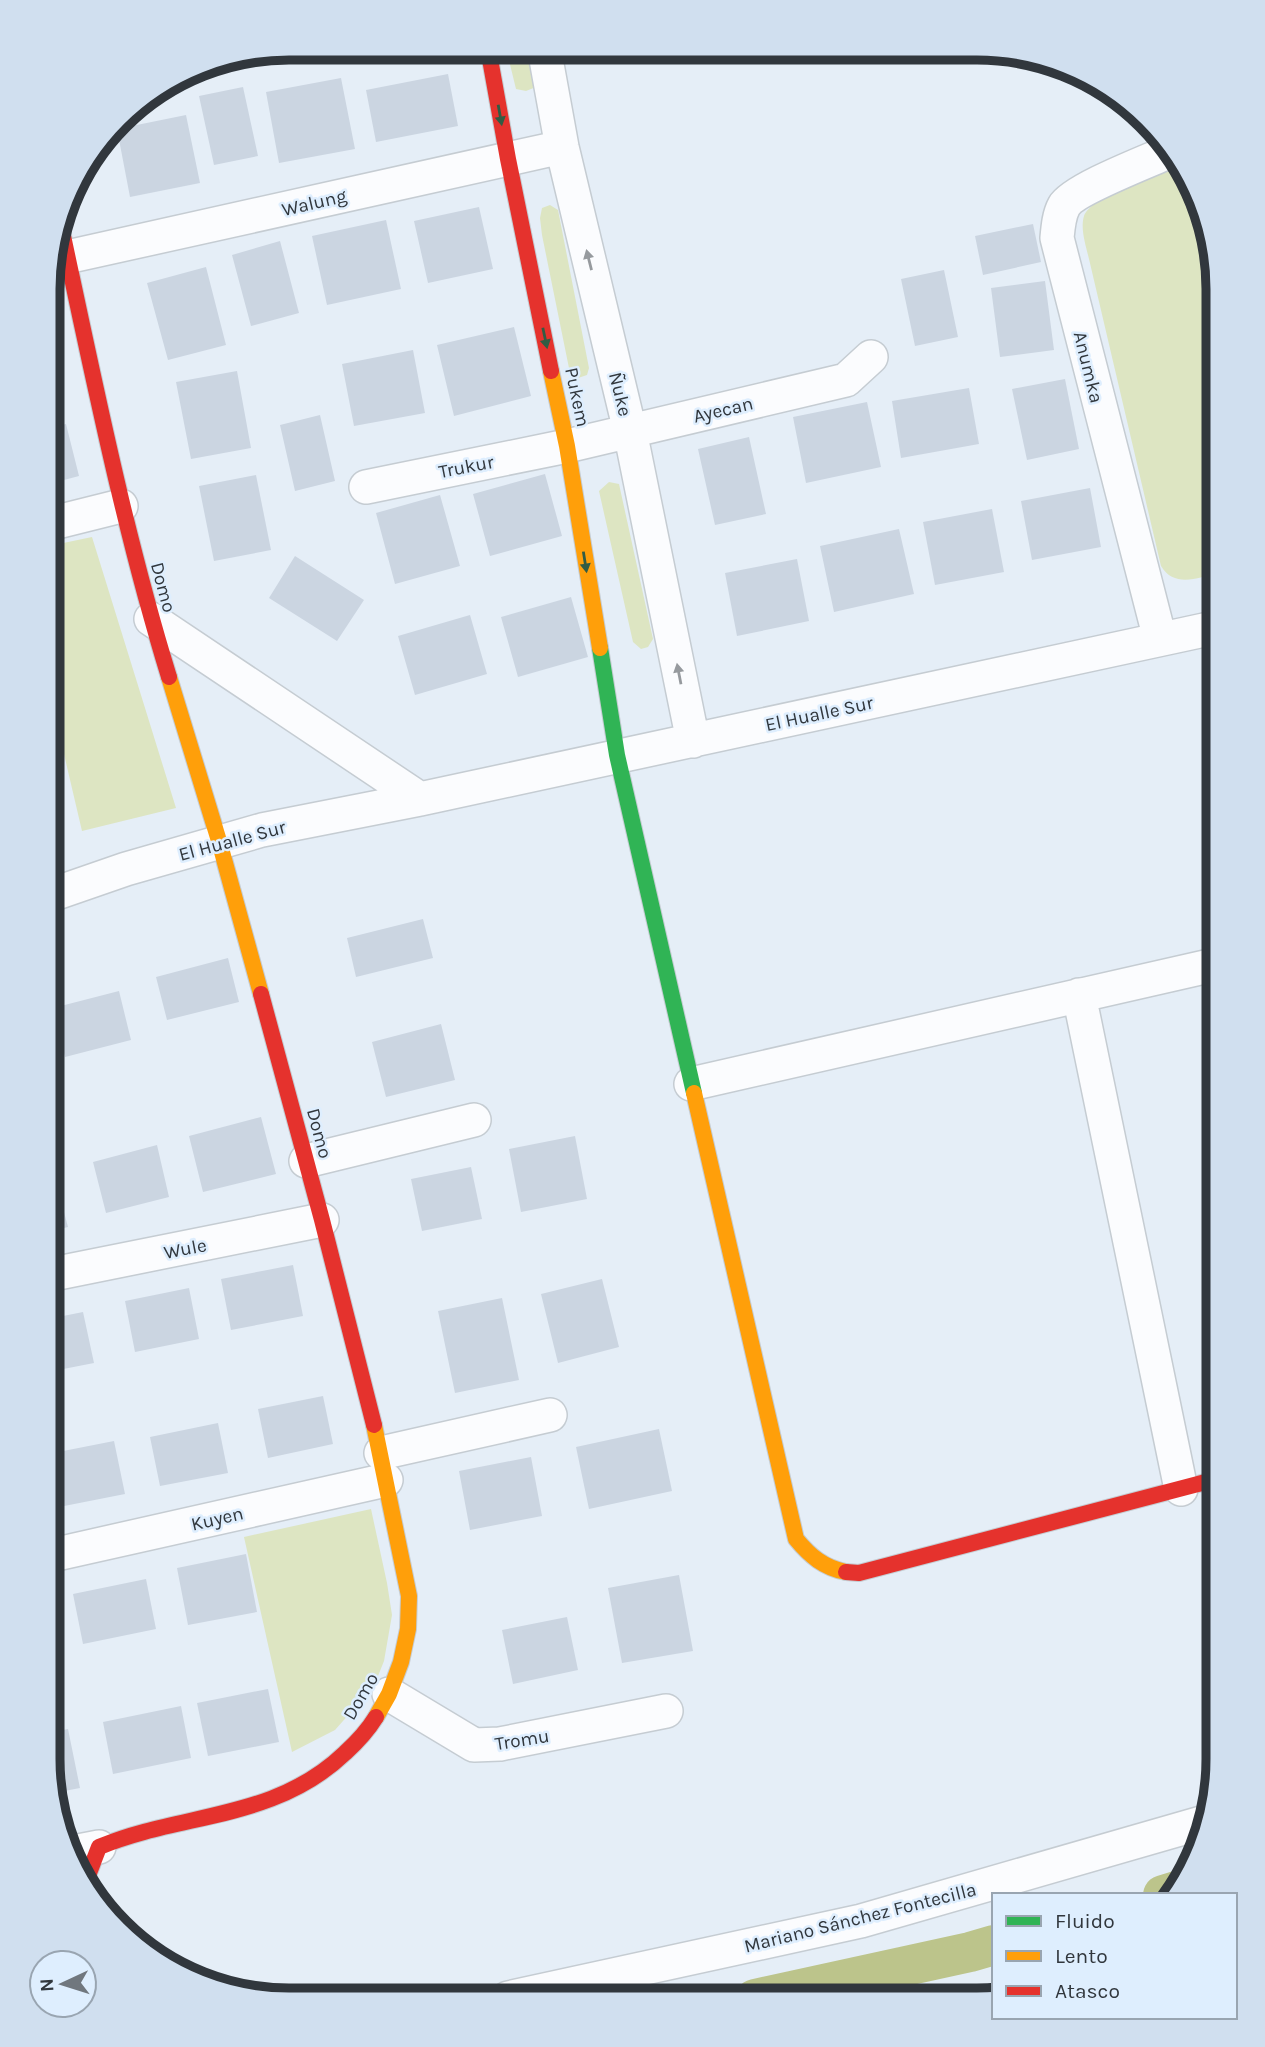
<svg xmlns="http://www.w3.org/2000/svg" width="1265" height="2047" font-family="Karla,sans-serif">
<style>
.green{fill:#dde5c2}
.lines{fill:none;stroke-linecap:round;stroke-linejoin:round}
.canal{stroke:#bcc48b;stroke-width:40}
.building{fill:#cbd5e1}
.street-casing{stroke:#c5ccd2;stroke-width:36}
.fast-casing{stroke:#c5ccd2;stroke-width:18}
.slow-casing{stroke:#c5ccd2;stroke-width:18}
.jam-casing{stroke:#c5ccd2;stroke-width:18}
.street{stroke:#fbfcfe;stroke-width:33}
.fast{stroke:#30b455;stroke-width:16}
.slow{stroke:#ff9f0a;stroke-width:16}
.jam{stroke:#e5322d;stroke-width:16}
.oneway{fill:#315c44}
.oneway2{fill:#969a9e}
.labels{text-anchor:middle;stroke-width:5;stroke-linejoin:round;paint-order:stroke}
.street-label{font-size:19px;fill:#31373d;stroke:#deeefe}
.rim{fill:none;stroke:#31373d;stroke-width:9}
</style>
<rect width="100%" height="100%" fill="#e5eef7"/>
<path class="green" d="M 506,48 L 529,48 L 536,87 L 526,91 L 516,89 Z
M 1175,164 L 1185,177 L 1190,193 L 1218,315 L 1218,573 C 1198,578 1174,588 1161,566 L 1089,259 C 1086,246 1080,229 1084,216 C 1091,197 1155,173 1175,164 Z
M 550,205 L 558,210 L 589,368 L 587,375 L 578,378 L 570,373 L 542,235 L 540,218 L 542,208 Z
M 609,482 L 619,484 L 653,639 L 648,647 L 641,649 L 633,642 L 599,491 Z
M 92,537 L 176,808 L 82,831 L 49,690 L 49,546 Z
M 371,1509 L 387,1583 L 392,1615 L 384,1661 L 374,1686 L 335,1730 L 292,1752 L 244,1537 Z"/>
<g class="lines">
<path class="canal" d="M 1163,1895 L 1176,1891
M 755,1999 L 970,1952 L 994,1945"/>
</g>
<path class="building" d="M 448,74 L 458,126 L 376,142 L 366,90 Z
M 341,78 L 355,149 L 279,163 L 266,92 Z
M 243,87 L 258,156 L 214,165 L 199,96 Z
M 186,115 L 200,183 L 130,197 L 117,129 Z
M 479,207 L 493,269 L 428,283 L 414,221 Z
M 386,220 L 401,289 L 327,305 L 312,236 Z
M 1033,224 L 1041,262 L 983,275 L 975,236 Z
M 280,241 L 299,313 L 251,326 L 232,255 Z
M 206,267 L 226,345 L 168,360 L 147,283 Z
M 944,270 L 958,337 L 915,346 L 901,279 Z
M 1045,281 L 1054,350 L 1000,357 L 991,288 Z
M 514,327 L 531,396 L 454,416 L 437,345 Z
M 413,350 L 425,413 L 354,426 L 342,364 Z
M 237,371 L 251,448 L 191,459 L 176,382 Z
M 1065,379 L 1079,449 L 1027,460 L 1012,389 Z
M 969,388 L 979,444 L 901,458 L 892,401 Z
M 867,402 L 881,467 L 806,483 L 793,417 Z
M 320,415 L 335,481 L 295,491 L 280,425 Z
M 66,424 L 79,476 L 49,484 L 49,428 Z
M 749,437 L 766,514 L 715,525 L 698,449 Z
M 545,474 L 562,536 L 490,556 L 473,494 Z
M 256,475 L 271,550 L 214,561 L 199,486 Z
M 1090,488 L 1101,547 L 1032,560 L 1021,501 Z
M 440,495 L 460,566 L 395,584 L 376,513 Z
M 992,509 L 1004,572 L 935,585 L 923,522 Z
M 899,529 L 914,594 L 834,612 L 820,546 Z
M 295,556 L 364,600 L 337,641 L 269,598 Z
M 797,559 L 809,621 L 737,636 L 725,573 Z
M 571,597 L 588,657 L 518,677 L 501,617 Z
M 470,615 L 487,674 L 415,695 L 398,636 Z
M 50,743 L 58,775 L 49,778 L 49,744 Z
M 423,919 L 433,958 L 356,977 L 347,938 Z
M 228,958 L 239,1002 L 167,1020 L 156,977 Z
M 119,991 L 131,1040 L 65,1057 L 53,1008 Z
M 441,1024 L 455,1080 L 386,1097 L 372,1042 Z
M 261,1117 L 276,1174 L 203,1192 L 189,1136 Z
M 575,1136 L 587,1199 L 521,1212 L 509,1149 Z
M 157,1145 L 169,1197 L 106,1213 L 93,1162 Z
M 471,1167 L 482,1219 L 422,1231 L 411,1179 Z
M 54,1175 L 68,1227 L 48,1232 L 48,1176 Z
M 293,1265 L 303,1316 L 231,1330 L 221,1279 Z
M 602,1279 L 619,1347 L 558,1363 L 541,1294 Z
M 189,1288 L 199,1339 L 135,1352 L 125,1301 Z
M 502,1298 L 519,1380 L 455,1393 L 438,1311 Z
M 83,1312 L 94,1363 L 48,1372 L 48,1319 Z
M 323,1396 L 333,1444 L 268,1458 L 258,1409 Z
M 218,1423 L 228,1473 L 160,1486 L 150,1437 Z
M 659,1429 L 672,1491 L 589,1509 L 576,1447 Z
M 114,1441 L 125,1494 L 54,1508 L 48,1475 L 48,1454 Z
M 531,1457 L 542,1516 L 470,1530 L 459,1471 Z
M 246,1554 L 257,1612 L 188,1625 L 177,1568 Z
M 679,1575 L 693,1651 L 622,1663 L 608,1588 Z
M 146,1579 L 156,1629 L 83,1644 L 73,1594 Z
M 567,1617 L 578,1670 L 513,1684 L 502,1630 Z
M 268,1689 L 279,1742 L 208,1756 L 197,1703 Z
M 181,1706 L 191,1758 L 113,1774 L 103,1722 Z
M 68,1729 L 80,1788 L 54,1793 L 47,1758 L 47,1733 Z"/>
<g class="lines">
<g class="street-casing">
<path id="street" d="M 544,48 L 562,147 L 630,431 L 693,741
M 67,257 L 562,147
M 366,487 L 567,446 L 846,380 L 871,357
M 49,524 L 121,506
M 151,619 L 420,799
M 1160,639 L 1057,238 C 1058,227 1059,215 1064,206 C 1073,190 1146,162 1166,153
M 48,896 L 126,869 L 262,830 L 420,799 L 1218,627
M 1079,995 L 1181,1489
M 691,1084 L 1218,964
M 306,1161 L 474,1120
M 48,1275 L 322,1220
M 381,1453 L 550,1415
M 48,1556 L 386,1480
M 389,1694 L 474,1745 L 500,1744 L 666,1711
M 68,1853 L 99,1847
M 508,1998 L 861,1921 L 1208,1821"/>
</g>
<g class="fast-casing">
<path id="fast" d="M 600,648 L 617,755 L 694,1093"/>
</g>
<g class="slow-casing">
<path id="slow" d="M 551,371 L 567,446 L 600,648
M 169,677 L 219,841 L 261,994
M 694,1093 L 796,1539 C 810,1556 824,1568 846,1572
M 374,1425 L 409,1596 L 408,1629 L 401,1662 L 389,1694 L 376,1717"/>
</g>
<g class="jam-casing">
<path id="jam" d="M 488,48 L 508,159 L 551,371
M 60,222 C 93,375 123,527 169,677
M 261,994 L 322,1220 L 374,1425
M 846,1572 L 859,1573 L 1217,1479
M 87,1878 L 99,1847 C 183,1812 274,1821 345,1753 C 356,1743 368,1730 376,1717"/>
</g>
<use href="#street" class="street"/>
<use href="#fast" class="fast"/>
<use href="#slow" class="slow"/>
<use href="#jam" class="jam"/>
</g>
<defs><path id="oneway-solid" d="M-6-.8H1V-3.2L6.5 0L1 3.2V.8H-6Z" transform="scale(1.75)"/></defs>
<g class="oneway">
<use href="#oneway-solid" transform="translate(500 115) rotate(80)"/>
<use href="#oneway-solid" transform="translate(545 338) rotate(78)"/>
<use href="#oneway-solid" transform="translate(585 562) rotate(81)"/>
</g>
<g class="oneway2">
<use href="#oneway-solid" transform="translate(589 260) rotate(-104)"/>
<use href="#oneway-solid" transform="translate(679 674) rotate(-101)"/>
</g>
<g class="labels">
<g class="street-label">
<text transform="translate(314 202) rotate(-13)" y="7">Walung</text>
<text transform="translate(1089 367) rotate(76)" y="7">Anumka</text>
<text transform="translate(621 394) rotate(76)" y="7">Ñuke</text>
<text transform="translate(578 397) rotate(78)" y="7">Pukem</text>
<text transform="translate(723 409) rotate(-13)" y="7">Ayecan</text>
<text transform="translate(466 466) rotate(-11)" y="7">Trukur</text>
<text transform="translate(164 587) rotate(75)" y="7">Domo</text>
<text transform="translate(819 713) rotate(-12)" y="7">El Hualle Sur</text>
<text transform="translate(232 840) rotate(-15)" y="7">El Hualle Sur</text>
<text transform="translate(320 1133) rotate(75)" y="7">Domo</text>
<text transform="translate(185 1248) rotate(-11)" y="7">Wule</text>
<text transform="translate(217 1518) rotate(-13)" y="7">Kuyen</text>
<text transform="translate(360 1696) rotate(-60)" y="7">Domo</text>
<text transform="translate(522 1739) rotate(-9)" y="7">Tromu</text>
<text transform="translate(860 1917) rotate(-14)" y="7">Mariano Sánchez Fontecilla</text>
</g>
</g>
<path d="M0 0H1265V2047H0ZM289 60H977A229 229 0 0 1 1206 289V1759A229 229 0 0 1 977 1988H289A229 229 0 0 1 60 1759V289A229 229 0 0 1 289 60Z" fill="#d0dfef" fill-rule="evenodd"/>
<path class="rim" d="M289 60H977A229 229 0 0 1 1206 289V1759A229 229 0 0 1 977 1988H289A229 229 0 0 1 60 1759V289A229 229 0 0 1 289 60Z"/>
<rect x="992" y="1893" width="245" height="126" fill="#deeefe" stroke="#99a5b1" stroke-width="2"/>
<rect x="1006" y="1916" width="35" height="10" fill="#30b455" stroke="#99a5b1" stroke-width="2"/>
<text x="1055" y="1928" font-size="21" fill="#31373d">Fluido</text>
<rect x="1006" y="1951" width="35" height="10" fill="#ff9f0a" stroke="#99a5b1" stroke-width="2"/>
<text x="1055" y="1963" font-size="21" fill="#31373d">Lento</text>
<rect x="1006" y="1986" width="35" height="10" fill="#e5322d" stroke="#99a5b1" stroke-width="2"/>
<text x="1055" y="1998" font-size="21" fill="#31373d">Atasco</text>
<g transform="translate(63 1984) rotate(266)"><circle r="33" fill="#deeefe" stroke="#99a5b1" stroke-width="2"/>
<path d="M0-5L12 26L0 18L-12 26Z" fill="#70777e"/>
<text y="-10" font-size="19" font-weight="bold" text-anchor="middle" fill="#31373d">N</text>
</g>
</svg>
